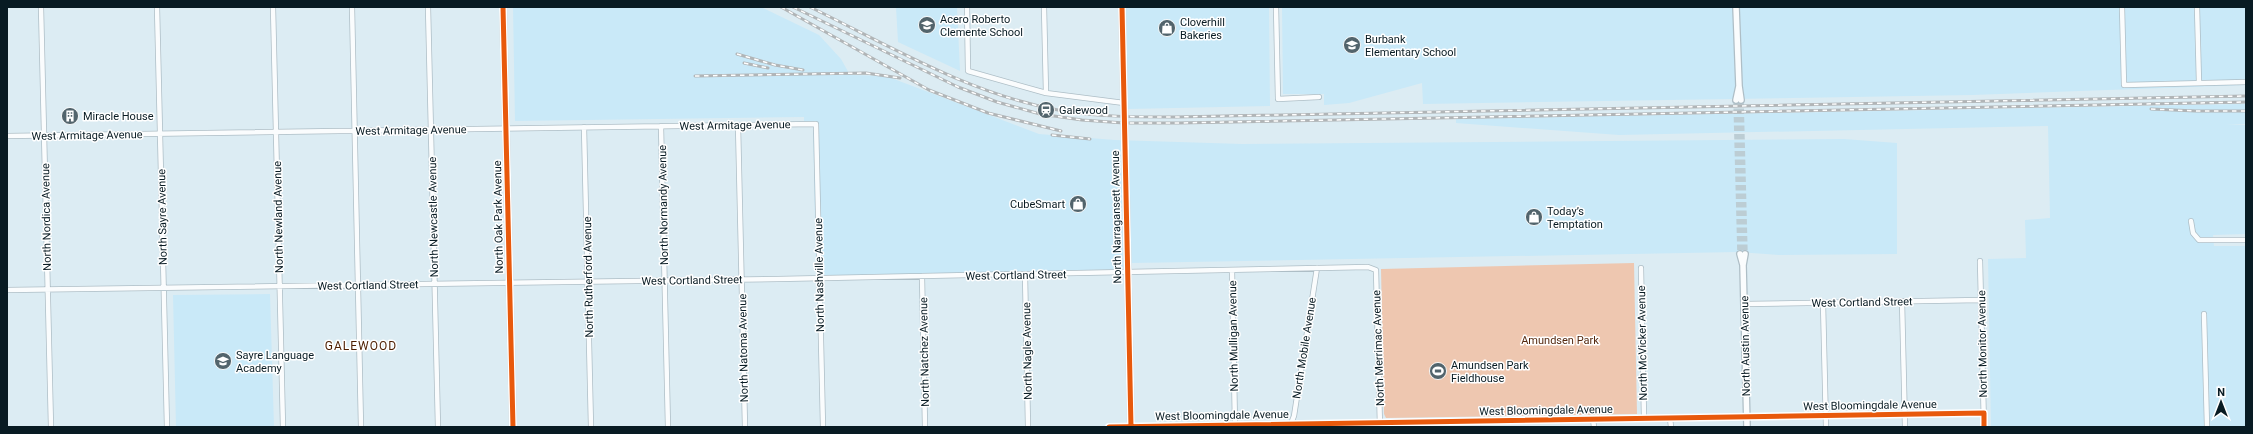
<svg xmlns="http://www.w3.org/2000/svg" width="2253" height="434" font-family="Roboto,sans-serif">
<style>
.built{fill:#c9e9f8}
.green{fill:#eec7b0}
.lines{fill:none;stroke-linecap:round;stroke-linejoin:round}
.tertiary-tunnel{stroke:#bccdd4;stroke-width:5.5;stroke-dasharray:5.5 3;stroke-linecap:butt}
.minor-casing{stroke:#aebec6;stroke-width:6}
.tertiary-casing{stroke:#aebec6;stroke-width:8}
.minor{stroke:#fafcfd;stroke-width:4.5}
.tertiary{stroke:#fafcfd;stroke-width:5.5}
.rail-casing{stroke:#b1b5b7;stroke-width:3}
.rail{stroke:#fff;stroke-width:1.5;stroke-dasharray:4.5;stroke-linecap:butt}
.cycleway-casing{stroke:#fff;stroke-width:8}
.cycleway{stroke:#e8590c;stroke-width:5}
.labels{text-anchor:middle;stroke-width:3;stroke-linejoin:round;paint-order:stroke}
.poi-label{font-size:11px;fill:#081b23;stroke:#fff;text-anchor:start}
.street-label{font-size:11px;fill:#081b23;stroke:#fff}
.park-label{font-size:11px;fill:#54290f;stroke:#fff}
.neighbourhood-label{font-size:12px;letter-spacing:1px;fill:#4c1e00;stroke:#fff}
</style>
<rect width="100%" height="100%" fill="#dcecf3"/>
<path class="built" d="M 513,7 L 761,7 L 819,35 L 841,59 L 850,75 L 886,76 L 1039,134 L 1115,140 L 1242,144 L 1844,139 L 1897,143 L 1897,254 L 1779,255 L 1738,252 L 1132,263 L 1131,269 L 816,276 L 813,126 L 804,126 L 804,117 L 515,121 Z
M 896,7 L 957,7 L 960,71 L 898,42 Z
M 1125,7 L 1269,7 L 1270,106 L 1128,109 Z
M 1282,7 L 2246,7 L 2246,85 L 1973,95 L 1423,104 L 1422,83 L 1349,103 L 1324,105 L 1324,94 L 1283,94 Z
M 2246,104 L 2246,124 L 2227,124 L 2246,125 L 2246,234 L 2213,235 L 2214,246 L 2246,246 L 2246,427 L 1991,427 L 1988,259 L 2026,258 L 2025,220 L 2050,218 L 2048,126 L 1619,135 L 1456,123 L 1456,119 Z
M 270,294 L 274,427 L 176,427 L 173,295 Z"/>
<path class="green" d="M 1634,263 L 1637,414 L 1386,418 L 1384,414 L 1381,269 Z"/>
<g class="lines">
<path class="tertiary-tunnel" d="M 1736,100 L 1740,254
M 1741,100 L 1745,254"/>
<g class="minor-casing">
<path id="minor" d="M 41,7 L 51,427
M 157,7 L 167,427
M 273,7 L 283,427
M 352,7 L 361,427
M 428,7 L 438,427
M 967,7 L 968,71 L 1046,93 L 1124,103
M 1044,7 L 1046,93
M 1276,7 L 1278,99 L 1319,97
M 2122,7 L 2124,85 L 2246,82
M 2197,7 L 2199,83
M 738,125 L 745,427
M 661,126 L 668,427
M 584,127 L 591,427
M 7,136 L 816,124 L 823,427
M 2191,221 L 2193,233 L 2199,240 L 2246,240
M 1980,261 L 1984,427
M 1641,268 L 1644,418
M 1232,270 L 1235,425
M 1025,274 L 1028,427
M 922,276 L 925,427
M 7,290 L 778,279 L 1368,267 L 1376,270 L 1380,427
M 1902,301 L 1905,427
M 1823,303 L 1826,427
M 1744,304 L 1981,300
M 2204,314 L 2207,427
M 1670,418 L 1671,427
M 1593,419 L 1594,427
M 1290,426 L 1294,416 L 1317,268
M 1109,427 L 1984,413"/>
</g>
<g class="tertiary-casing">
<path id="tertiary" d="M 503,7 L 513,427
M 1122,7 L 1131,427
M 1736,7 L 1739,86 L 1741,100
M 1736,100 L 1739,86
M 1740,254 L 1743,265
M 1745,254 L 1743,265 L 1747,427"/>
</g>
<use href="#minor" class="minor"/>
<use href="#tertiary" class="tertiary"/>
<g class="rail-casing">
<path id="rail" d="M 781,7 L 929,90 L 988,113 L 1061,131
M 793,7 L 958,87 L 997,102 L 1040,114 L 1082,120 L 1124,123 L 1178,123 L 2246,102
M 810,7 C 890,46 970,94 1058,110 C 1097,117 1136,117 1176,117 L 2246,96
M 737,54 L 775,65 L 803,70
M 744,63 L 768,68
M 695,76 L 866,73 L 900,78
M 2151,109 L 2196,111 L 2246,111
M 1052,135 L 1090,139"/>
</g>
<use href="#rail" class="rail"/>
<g class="cycleway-casing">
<path id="cycleway" d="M 503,7 L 513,427
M 1122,7 L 1131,427
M 1109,427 L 1984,413 L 1984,427"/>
</g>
<use href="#cycleway" class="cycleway"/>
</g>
<defs>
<g id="school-disc" transform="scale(0.9)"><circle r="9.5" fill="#52646c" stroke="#fff"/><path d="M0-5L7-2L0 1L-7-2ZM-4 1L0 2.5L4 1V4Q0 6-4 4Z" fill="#fff"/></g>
<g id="shop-disc" transform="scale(0.9)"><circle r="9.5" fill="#52646c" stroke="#fff"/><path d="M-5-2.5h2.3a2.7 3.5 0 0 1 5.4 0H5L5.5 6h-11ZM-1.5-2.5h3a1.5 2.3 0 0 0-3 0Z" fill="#fff"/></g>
<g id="station-disc" transform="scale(0.9)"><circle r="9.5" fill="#52646c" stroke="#fff"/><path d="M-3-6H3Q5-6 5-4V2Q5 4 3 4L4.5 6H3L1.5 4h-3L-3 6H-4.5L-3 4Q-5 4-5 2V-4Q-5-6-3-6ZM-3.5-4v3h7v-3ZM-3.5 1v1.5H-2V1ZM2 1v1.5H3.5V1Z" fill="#fff"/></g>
<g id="building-disc" transform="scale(0.9)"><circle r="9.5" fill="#52646c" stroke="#fff"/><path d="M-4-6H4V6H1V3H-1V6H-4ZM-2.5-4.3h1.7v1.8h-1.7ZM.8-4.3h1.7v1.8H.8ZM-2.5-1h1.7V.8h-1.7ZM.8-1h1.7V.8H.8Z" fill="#fff"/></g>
<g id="stadium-disc" transform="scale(0.9)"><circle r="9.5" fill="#52646c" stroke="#fff"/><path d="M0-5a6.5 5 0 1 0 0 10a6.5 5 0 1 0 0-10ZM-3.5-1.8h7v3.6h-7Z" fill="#fff"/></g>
</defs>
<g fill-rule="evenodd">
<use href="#school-disc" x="927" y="25"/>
<use href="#shop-disc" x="1167" y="28"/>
<use href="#school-disc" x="1352" y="45"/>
<use href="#station-disc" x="1046" y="110"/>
<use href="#building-disc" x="70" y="116"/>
<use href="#shop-disc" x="1078" y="204"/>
<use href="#shop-disc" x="1534" y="217"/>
<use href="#school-disc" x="223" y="361"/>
<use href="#stadium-disc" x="1438" y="371"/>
</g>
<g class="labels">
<g class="poi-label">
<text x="940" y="23">Acero Roberto<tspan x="940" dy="13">Clemente School</tspan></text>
<text x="1180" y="26">Cloverhill<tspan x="1180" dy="13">Bakeries</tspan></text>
<text x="1365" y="43">Burbank<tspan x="1365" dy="13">Elementary School</tspan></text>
<text x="1059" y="114">Galewood</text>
<text x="83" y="120">Miracle House</text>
<text x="1065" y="208" text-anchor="end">CubeSmart</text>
<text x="1547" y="215">Today’s<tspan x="1547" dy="13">Temptation</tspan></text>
<text x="236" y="359">Sayre Language<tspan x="236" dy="13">Academy</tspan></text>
<text x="1451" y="369">Amundsen Park<tspan x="1451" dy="13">Fieldhouse</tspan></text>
</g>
<g class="street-label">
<text transform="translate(735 125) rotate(-1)" y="4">West Armitage Avenue</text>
<text transform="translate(411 130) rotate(-1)" y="4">West Armitage Avenue</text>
<text transform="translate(87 135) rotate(-1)" y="4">West Armitage Avenue</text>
<text transform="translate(663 205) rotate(-91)" y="4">North Normandy Avenue</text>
<text transform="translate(46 217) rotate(-91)" y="4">North Nordica Avenue</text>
<text transform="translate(162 217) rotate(-91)" y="4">North Sayre Avenue</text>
<text transform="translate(278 217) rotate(-91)" y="4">North Newland Avenue</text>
<text transform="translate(433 217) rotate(-91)" y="4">North Newcastle Avenue</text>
<text transform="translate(498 217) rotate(-91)" y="4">North Oak Park Avenue</text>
<text transform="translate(1116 217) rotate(-91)" y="4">North Narragansett Avenue</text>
<text transform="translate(819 275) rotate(-91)" y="4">North Nashville Avenue</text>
<text transform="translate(1016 275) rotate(-1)" y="4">West Cortland Street</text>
<text transform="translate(588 277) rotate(-91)" y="4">North Rutherford Avenue</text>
<text transform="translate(692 280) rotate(-1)" y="4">West Cortland Street</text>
<text transform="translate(368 285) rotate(-1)" y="4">West Cortland Street</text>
<text transform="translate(1862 302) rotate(-1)" y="4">West Cortland Street</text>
<text transform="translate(1233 336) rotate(-91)" y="4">North Mulligan Avenue</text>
<text transform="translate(1642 343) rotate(-91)" y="4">North McVicker Avenue</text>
<text transform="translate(1982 344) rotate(-91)" y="4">North Monitor Avenue</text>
<text transform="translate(1745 346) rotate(-91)" y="4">North Austin Avenue</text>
<text transform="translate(743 348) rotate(-91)" y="4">North Natoma Avenue</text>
<text transform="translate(1304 348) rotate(-81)" y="4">North Mobile Avenue</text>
<text transform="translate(1378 348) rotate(-92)" y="4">North Merrimac Avenue</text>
<text transform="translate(1027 351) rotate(-91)" y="4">North Nagle Avenue</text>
<text transform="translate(924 352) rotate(-91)" y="4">North Natchez Avenue</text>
<text transform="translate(1870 405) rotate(-1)" y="4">West Bloomingdale Avenue</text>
<text transform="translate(1546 410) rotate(-1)" y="4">West Bloomingdale Avenue</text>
<text transform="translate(1222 415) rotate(-1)" y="4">West Bloomingdale Avenue</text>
</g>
<g class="park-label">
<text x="1560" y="344">Amundsen Park</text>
</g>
<g class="neighbourhood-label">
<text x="361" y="350">GALEWOOD</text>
</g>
</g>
<rect width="2253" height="434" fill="none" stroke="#081b23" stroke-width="16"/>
<g transform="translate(2221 402)" stroke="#ffffff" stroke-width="3" paint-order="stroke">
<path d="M0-3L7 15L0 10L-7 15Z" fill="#081b23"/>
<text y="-6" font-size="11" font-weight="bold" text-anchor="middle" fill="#081b23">N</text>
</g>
</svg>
